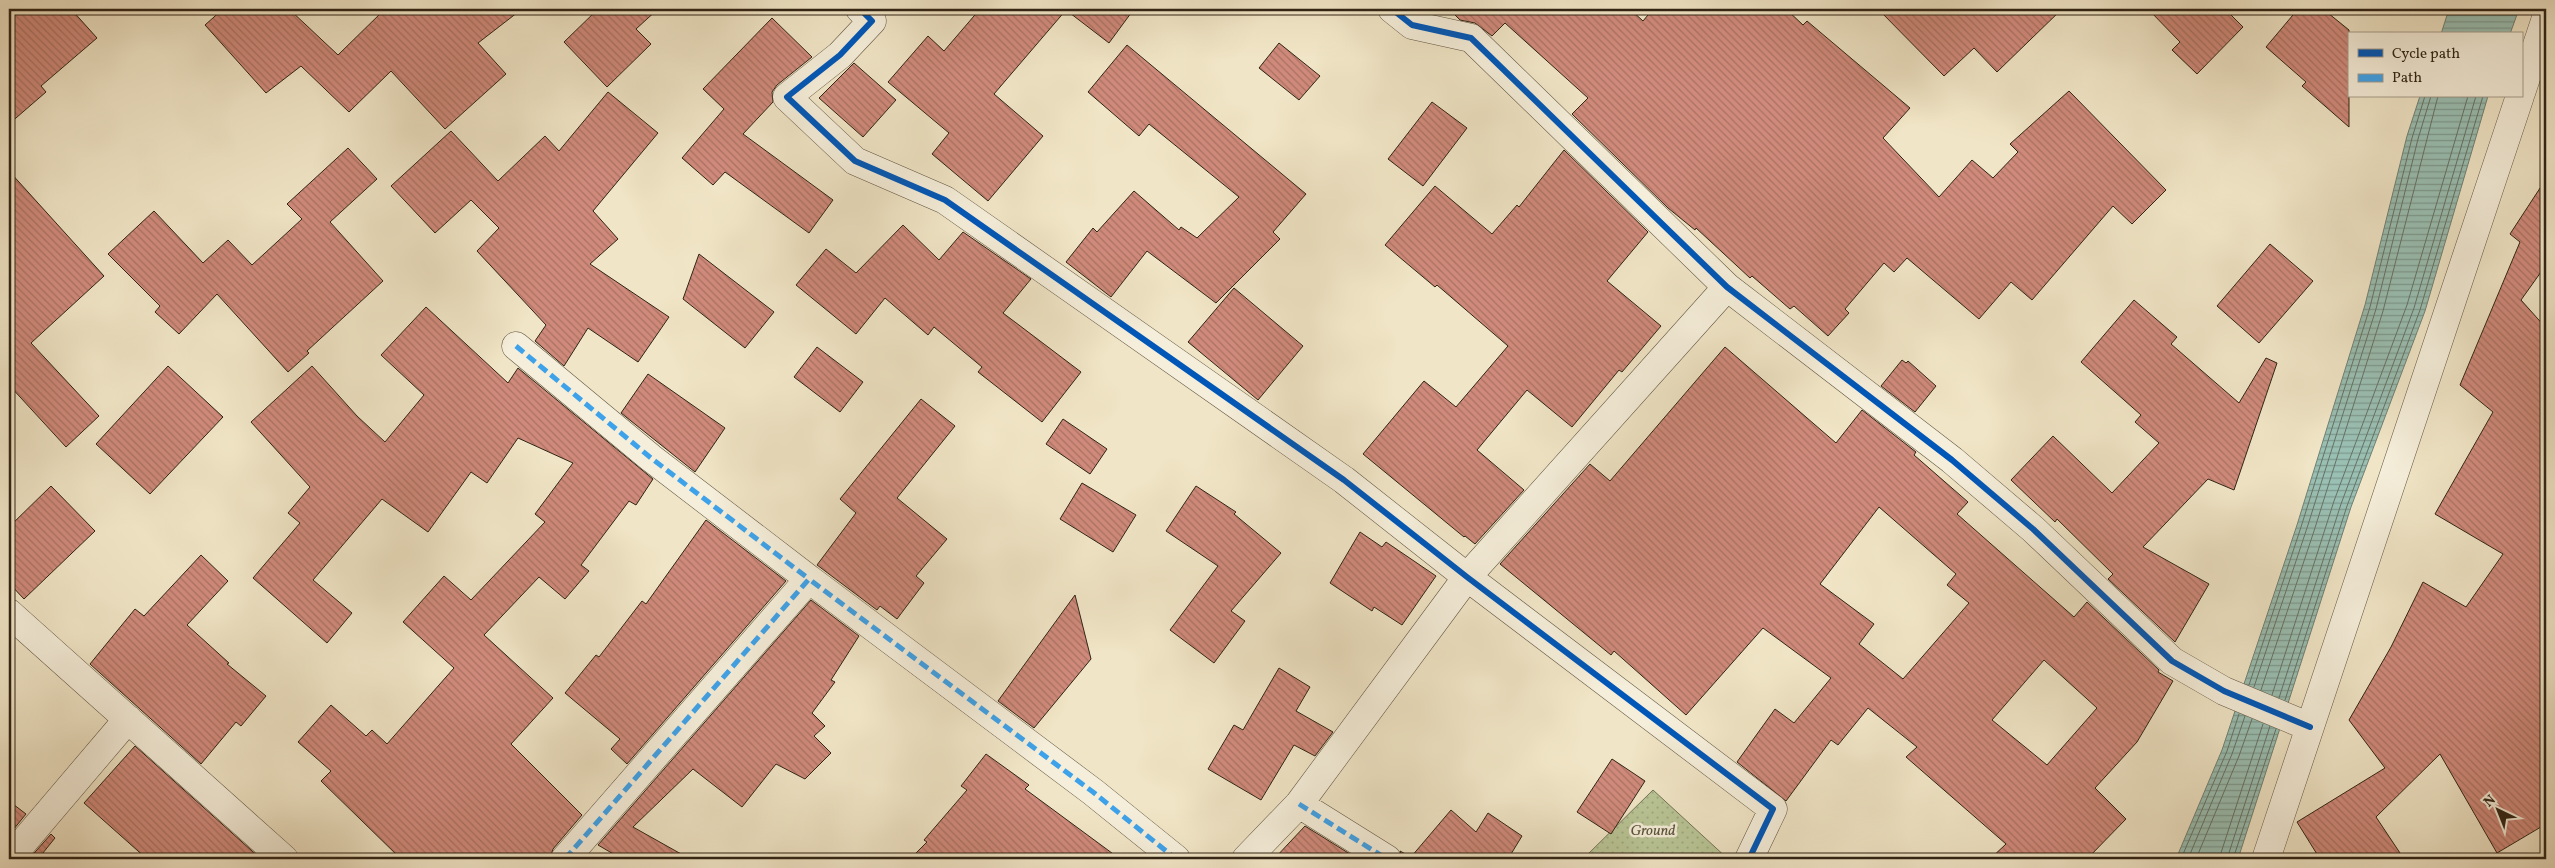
<svg xmlns="http://www.w3.org/2000/svg" width="2555" height="868" font-family="Vollkorn,serif">
<style>
.park{fill:url(#park-dots);stroke:#747456}
.water{fill:url(#water-rules);stroke:#708174}
.lines{fill:none;stroke-linecap:round;stroke-linejoin:round}
.shore{stroke:#657264;stroke-width:1}
.building{fill:url(#building-back-hatch);stroke:#302415;fill-rule:evenodd}
.minor-casing{stroke:#605441;stroke-width:29}
.minor{stroke:#f5eeda;stroke-width:28}
.quiet{stroke:#3ea2ea;stroke-width:5;stroke-dasharray:10 5;stroke-linecap:butt}
.cycleway-casing{stroke:#f5eeda;stroke-width:9}
.cycleway{stroke:#0057b8;stroke-width:6}
.labels{text-anchor:middle;stroke-width:5;stroke-linejoin:round;paint-order:stroke}
.park-label{font-size:15px;font-style:italic;fill:#59543c;stroke:#f5eeda}
</style>
<defs>
<pattern id="park-dots" width="8" height="8" patternUnits="userSpaceOnUse" patternTransform="scale(1.25)"><rect width="8" height="8" fill="#b9c596"/><path d="M2 2h.1M6 6h.1" fill="none" stroke="#9fa980" stroke-width="1.8" stroke-linecap="round"/></pattern>
<pattern id="water-rules" width="6" height="5" patternUnits="userSpaceOnUse" patternTransform="scale(1.25)"><rect width="6" height="5" fill="#9abfb3"/><path d="M0 2.5h6" fill="none" stroke="#7e9b90"/></pattern>
<pattern id="building-back-hatch" width="6" height="6" patternUnits="userSpaceOnUse" patternTransform="scale(1.25)"><rect width="6" height="6" fill="#d08a7b"/><path d="M-1 5l2 2M0 0l6 6M5-1l2 2" fill="none" stroke="#a97164"/></pattern>
</defs>
<rect width="100%" height="100%" fill="#f0e5c6"/>
<filter id="stains"><feTurbulence type="fractalNoise" baseFrequency=".004" numOctaves="4"/><feColorMatrix values="0 0 0 0 .2 0 0 0 0 .09 0 0 0 0 .02 0 0 0 .5 -.17"/></filter>
<radialGradient id="worn" r=".72"><stop offset=".6" stop-color="#630" stop-opacity="0"/><stop offset="1" stop-color="#630" stop-opacity=".3"/></radialGradient>
<path class="park" d="M 1653,790 L 1728,859 L 1584,858 Z"/>
<path class="water" d="M 2449,9 L 2519,9 L 2510,34 L 2441,34 Z
M 2420,96 L 2488,96 L 2425,311 L 2351,507 L 2238,859 L 2176,859 L 2222,750 L 2297,525 L 2365,305 L 2407,136 Z"/>
<g class="lines">
<path class="shore" d="M 2249,685 L 2301,527 L 2370,307 L 2412,138 L 2425,96
M 2254,687 L 2307,528 L 2376,309 L 2418,139 L 2431,96
M 2261,690 L 2314,531 L 2383,311 L 2438,96
M 2272,695 L 2334,501 L 2407,305 L 2468,96
M 2279,698 L 2341,504 L 2414,308 L 2476,96
M 2285,700 L 2347,506 L 2420,310 L 2483,96
M 2181,859 L 2227,751 L 2239,714
M 2188,859 L 2232,754 L 2245,716
M 2196,859 L 2239,756 L 2252,719
M 2219,859 L 2263,724
M 2227,859 L 2270,726
M 2233,859 L 2276,729"/>
</g>
<path class="building" d="M 9,9 L 71,9 L 97,38 L 41,86 L 46,92 L 9,124 Z
M 223,9 L 289,9 L 338,55 L 385,9 L 522,9 L 478,43 L 506,74 L 445,129 L 391,71 L 349,112 L 301,66 L 266,93 L 205,25 Z
M 598,9 L 658,9 L 636,29 L 651,44 L 607,87 L 564,42 Z
M 980,9 L 1134,9 L 1109,43 L 1066,10 L 994,94 L 1043,136 L 988,201 L 932,154 L 949,133 L 888,82 L 928,36 L 944,51 Z
M 1449,9 L 1630,9 L 1643,21 L 1653,9 L 1786,9 L 1803,25 L 1807,21 L 1910,108 L 1883,138 L 1939,197 L 1972,160 L 1993,178 L 2018,152 L 2010,144 L 2069,91 L 2166,190 L 2132,224 L 2113,206 L 2032,300 L 2011,282 L 1979,319 L 1907,258 L 1894,272 L 1884,263 L 1845,309 L 1849,313 L 1828,336 L 1794,306 L 1790,309 L 1752,276 L 1750,278 L 1696,228 L 1695,230 L 1668,208 L 1572,114 L 1588,98 L 1505,23 L 1492,36 L 1475,23 L 1460,20 Z
M 1878,9 L 2062,9 L 1997,72 L 1974,48 L 1944,76 Z
M 2148,9 L 2225,9 L 2243,27 L 2197,74 L 2172,50 L 2180,42 Z
M 2298,9 L 2323,9 L 2349,30 L 2349,127 L 2302,86 L 2306,82 L 2266,47 Z
M 772,18 L 812,57 L 777,85 L 772,92 L 773,102 L 743,134 L 833,200 L 809,233 L 725,172 L 713,185 L 682,158 L 724,109 L 703,89 Z
M 1279,43 L 1320,76 L 1299,100 L 1259,68 Z
M 1127,45 L 1306,194 L 1273,232 L 1280,239 L 1216,303 L 1147,251 L 1111,297 L 1066,262 L 1093,228 L 1097,232 L 1134,191 L 1179,230 L 1181,227 L 1197,238 L 1239,197 L 1149,124 L 1139,136 L 1088,92 Z
M 854,63 L 896,100 L 863,137 L 819,98 Z
M 608,92 L 658,133 L 593,211 L 618,239 L 590,264 L 669,317 L 638,362 L 588,328 L 564,366 L 535,341 L 546,325 L 477,251 L 499,228 L 471,200 L 435,233 L 391,186 L 451,131 L 498,181 L 545,136 L 559,151 Z
M 1432,102 L 1467,128 L 1423,186 L 1388,159 Z
M 348,148 L 377,179 L 330,222 L 383,281 L 307,351 L 309,353 L 288,372 L 217,294 L 179,334 L 155,312 L 160,306 L 108,254 L 154,211 L 203,263 L 228,240 L 252,265 L 302,219 L 287,204 Z
M 1564,150 L 1648,232 L 1607,281 L 1661,326 L 1622,372 L 1619,370 L 1572,427 L 1527,390 L 1477,450 L 1524,490 L 1475,544 L 1465,536 L 1464,537 L 1363,454 L 1424,381 L 1456,407 L 1508,346 L 1437,285 L 1435,287 L 1385,245 L 1435,186 L 1492,234 L 1517,205 L 1519,207 Z
M 9,171 L 104,276 L 31,343 L 99,416 L 66,447 L 9,385 Z
M 2546,179 L 2546,265 L 2521,300 L 2546,328 L 2546,824 L 2497,853 L 2440,754 L 2376,817 L 2404,859 L 2320,859 L 2297,822 L 2385,768 L 2349,720 L 2391,647 L 2423,582 L 2466,607 L 2503,554 L 2435,514 L 2493,412 L 2460,385 L 2520,242 L 2510,234 Z
M 903,225 L 939,260 L 963,232 L 1031,279 L 1003,313 L 1081,372 L 1042,422 L 978,372 L 982,367 L 934,327 L 928,335 L 885,298 L 856,334 L 796,285 L 826,249 L 856,273 Z
M 2270,244 L 2313,281 L 2259,343 L 2217,306 Z
M 699,254 L 774,312 L 745,348 L 683,299 Z
M 1234,288 L 1303,346 L 1258,400 L 1188,342 Z
M 2134,300 L 2177,337 L 2171,344 L 2239,403 L 2266,358 L 2277,363 L 2234,490 L 2208,479 L 2143,547 L 2209,584 L 2175,642 L 2108,579 L 2113,574 L 2057,519 L 2055,522 L 2011,480 L 2053,436 L 2112,493 L 2159,443 L 2135,422 L 2141,415 L 2081,362 Z
M 426,307 L 508,383 L 518,368 L 653,479 L 636,505 L 629,501 L 581,565 L 589,571 L 565,599 L 539,577 L 484,635 L 553,698 L 511,744 L 582,815 L 553,849 L 550,859 L 401,859 L 321,781 L 331,771 L 298,742 L 331,705 L 366,736 L 372,730 L 387,744 L 454,668 L 403,622 L 444,576 L 471,600 L 545,522 L 535,514 L 573,463 L 518,438 L 487,483 L 471,472 L 428,532 L 382,499 L 313,580 L 352,613 L 327,643 L 253,578 L 300,523 L 288,513 L 310,487 L 251,422 L 312,366 L 357,416 L 385,442 L 424,395 L 381,355 Z
M 817,347 L 863,382 L 840,412 L 794,377 Z
M 1725,347 L 1836,443 L 1862,410 L 1916,452 L 1914,455 L 1968,502 L 1957,514 L 2074,617 L 2087,602 L 2159,670 L 2158,672 L 2173,681 L 2137,742 L 2095,788 L 2126,819 L 2087,859 L 1990,859 L 2006,844 L 1906,757 L 1917,747 L 1868,708 L 1838,745 L 1831,740 L 1786,801 L 1737,762 L 1775,709 L 1794,723 L 1831,678 L 1763,628 L 1686,715 L 1614,651 L 1611,655 L 1500,564 L 1590,464 L 1610,481 ZM 1879,507 L 1956,574 L 1947,585 L 1969,603 L 1903,679 L 1859,644 L 1874,624 L 1820,584 ZM 2044,660 L 2097,708 L 2047,765 L 1992,720 Z
M 1902,360 L 1906,363 L 1908,361 L 1936,386 L 1915,412 L 1881,386 Z
M 168,366 L 223,417 L 150,494 L 96,444 Z
M 648,374 L 725,428 L 695,472 L 621,413 Z
M 921,399 L 955,426 L 897,498 L 947,539 L 916,576 L 924,583 L 897,619 L 880,606 L 877,610 L 817,565 L 856,513 L 840,499 Z
M 1063,419 L 1107,449 L 1090,474 L 1046,444 Z
M 1082,483 L 1136,515 L 1113,552 L 1060,519 Z
M 51,486 L 95,531 L 24,599 L 9,583 L 9,527 Z
M 1196,486 L 1236,512 L 1234,514 L 1281,553 L 1231,611 L 1245,621 L 1214,663 L 1170,630 L 1218,566 L 1166,531 Z
M 706,520 L 786,581 L 627,764 L 611,749 L 620,739 L 565,693 L 596,655 L 599,657 L 642,601 L 646,604 Z
M 1360,532 L 1382,547 L 1386,542 L 1436,576 L 1402,625 L 1374,607 L 1372,611 L 1330,583 Z
M 201,555 L 228,581 L 187,625 L 229,663 L 227,664 L 266,696 L 241,726 L 236,722 L 201,764 L 90,664 L 135,609 L 144,616 Z
M 1075,595 L 1091,659 L 1034,728 L 998,701 Z
M 811,600 L 859,636 L 831,680 L 835,682 L 812,713 L 825,726 L 814,736 L 831,753 L 805,779 L 776,764 L 742,807 L 693,769 L 633,827 L 690,859 L 622,859 L 598,845 Z
M 1279,668 L 1310,687 L 1296,711 L 1333,732 L 1315,756 L 1294,745 L 1261,800 L 1208,769 L 1234,725 L 1243,730 Z
M 135,746 L 261,859 L 147,859 L 84,803 Z
M 986,754 L 1029,785 L 1025,789 L 1120,859 L 910,859 L 927,842 L 924,840 L 967,790 L 961,786 Z
M 1612,759 L 1645,781 L 1611,834 L 1577,812 Z
M 9,801 L 26,814 L 9,835 Z
M 1451,810 L 1476,832 L 1488,813 L 1522,836 L 1508,859 L 1403,859 L 1400,851 L 1411,857 Z
M 1305,826 L 1358,859 L 1274,859 Z
M 51,834 L 55,838 L 38,859 L 29,859 Z"/>
<g class="lines">
<g class="minor-casing">
<path id="minor" d="M 860,9 L 872,21 L 840,55 L 787,97 L 855,161 L 945,200 L 1344,480 L 1467,577 L 1773,809 L 1749,859
M 1392,9 L 1412,25 L 1471,38 L 1727,287 L 1952,460 L 2033,529 L 2172,661 L 2224,691 L 2310,727
M 2521,93 L 2546,18
M 516,346 L 651,458 L 809,579
M 9,613 L 284,859
M 1299,804 L 1387,859
M 9,859 L 128,719
M 565,859 L 809,579 L 1093,792 L 1176,859
M 1246,859 L 1299,804 L 1467,577 L 1727,287
M 2266,859 L 2520,96"/>
</g>
<use href="#minor" class="minor"/>
<path class="quiet" d="M 516,346 L 651,458 L 809,579
M 1299,804 L 1387,859
M 565,859 L 809,579 L 1093,792 L 1176,859"/>
<g class="cycleway-casing">
<path id="cycleway" d="M 860,9 L 872,21 L 840,55 L 787,97 L 855,161 L 945,200 L 1344,480 L 1467,577 L 1773,809 L 1749,859
M 1392,9 L 1412,25 L 1471,38 L 1727,287 L 1952,460 L 2033,529 L 2172,661 L 2224,691 L 2310,727"/>
</g>
<use href="#cycleway" class="cycleway"/>
</g>
<g class="labels">
<g class="park-label">
<text x="1653" y="835">Ground</text>
</g>
</g>
<rect width="2555" height="868" fill="none" stroke="#f0e5c6" stroke-width="30"/>
<rect x="10" y="10" width="2535" height="848" fill="none" stroke="#302415" stroke-width="2.5"/>
<rect x="15" y="15" width="2525" height="838" fill="none" stroke="#302415"/>
<rect x="2348" y="32" width="175" height="65" fill="#f5eeda" stroke="#a69d8b"/>
<rect x="2358" y="49" width="25" height="8" fill="#0057b8" stroke="#a69d8b"/>
<text x="2392" y="58" font-size="15" fill="#302415">Cycle path</text>
<rect x="2358" y="74" width="25" height="8" fill="#3ea2ea" stroke="#a69d8b"/>
<text x="2392" y="82" font-size="15" fill="#302415">Path</text>
<g transform="translate(2498 810) rotate(317)" stroke="#f5eeda" stroke-width="4" paint-order="stroke">
<path d="M0-4L9 19L0 12L-9 19Z" fill="#302415"/>
<text y="-8" font-size="14" font-weight="bold" text-anchor="middle" fill="#302415">N</text>
</g>
<rect width="100%" height="100%" filter="url(#stains)"/>
<rect width="100%" height="100%" fill="url(#worn)"/>
</svg>
